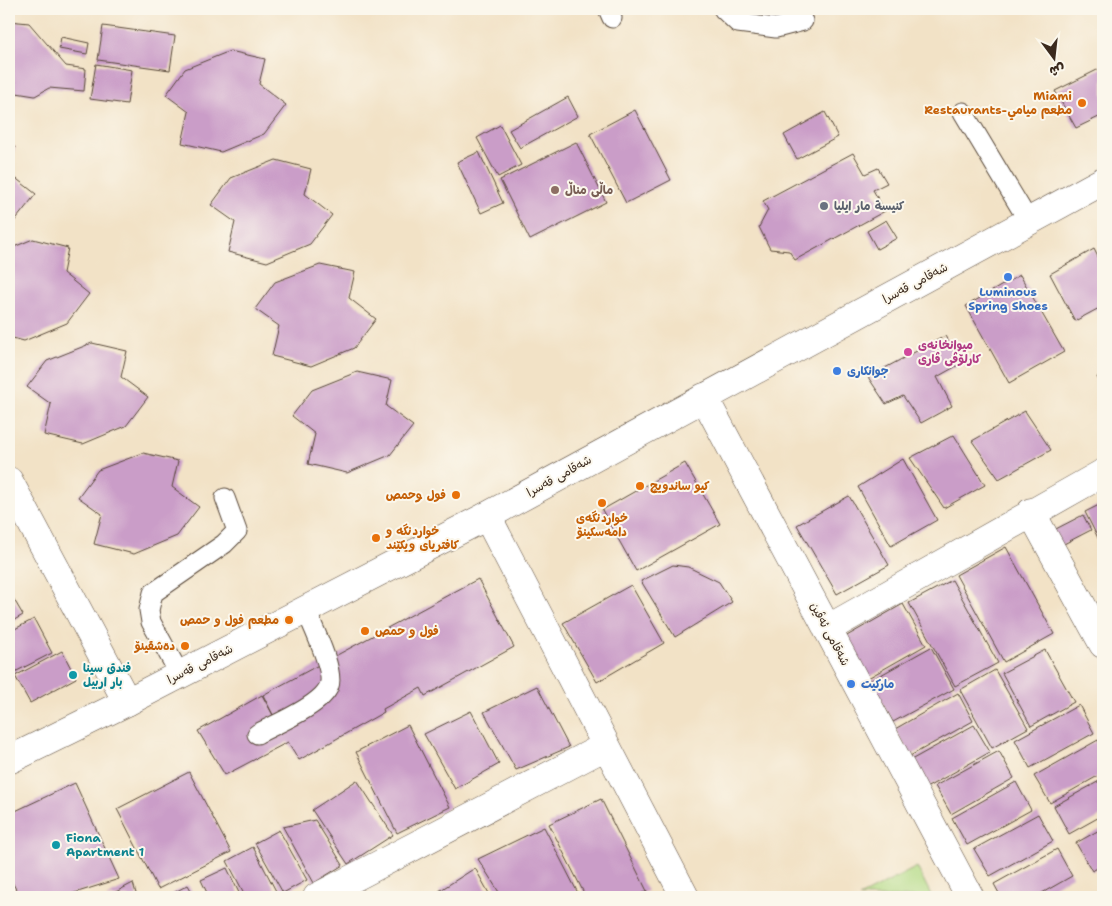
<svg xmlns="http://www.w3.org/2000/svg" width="1112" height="906" font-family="'Shantell Sans','Playpen Sans Arabic',sans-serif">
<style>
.green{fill:#b2da84;stroke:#768251}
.building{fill:#ca9dc8}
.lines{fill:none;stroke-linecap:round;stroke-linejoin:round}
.service-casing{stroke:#564637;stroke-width:21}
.minor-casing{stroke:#564637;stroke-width:29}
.tertiary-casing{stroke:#564637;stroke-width:29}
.service{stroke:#fff;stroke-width:19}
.minor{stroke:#fff;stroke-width:28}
.tertiary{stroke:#fff;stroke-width:28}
.food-dot{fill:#e8710a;stroke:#fbf7ec;stroke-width:2}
.education-dot{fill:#8d6e63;stroke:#fbf7ec;stroke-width:2}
.worship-dot{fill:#6b7280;stroke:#fbf7ec;stroke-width:2}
.shop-dot{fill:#3f7fe0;stroke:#fbf7ec;stroke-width:2}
.hotel-dot{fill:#d1479c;stroke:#fbf7ec;stroke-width:2}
.culture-dot{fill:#0f9aa8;stroke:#fbf7ec;stroke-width:2}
.labels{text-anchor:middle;stroke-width:4;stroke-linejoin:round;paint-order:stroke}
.food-label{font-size:12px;font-weight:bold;fill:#c56008;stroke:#fbf7ec;text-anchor:end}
.education-label{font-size:12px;font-weight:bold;fill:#785e54;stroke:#fbf7ec;text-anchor:start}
.worship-label{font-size:12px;font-weight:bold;fill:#5b616d;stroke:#fbf7ec;text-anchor:start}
.street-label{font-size:12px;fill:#3b2a1e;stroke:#fbf7ec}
.shop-label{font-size:12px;font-weight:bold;fill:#366cbe;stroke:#fbf7ec;text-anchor:start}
.hotel-label{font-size:12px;font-weight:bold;fill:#b23c85;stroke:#fbf7ec;text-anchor:start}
.culture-label{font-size:12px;font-weight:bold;fill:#0d838f;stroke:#fbf7ec;text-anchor:start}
</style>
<rect width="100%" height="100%" fill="#fbf7ec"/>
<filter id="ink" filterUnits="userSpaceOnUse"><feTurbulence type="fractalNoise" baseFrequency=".02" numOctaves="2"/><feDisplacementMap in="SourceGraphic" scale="10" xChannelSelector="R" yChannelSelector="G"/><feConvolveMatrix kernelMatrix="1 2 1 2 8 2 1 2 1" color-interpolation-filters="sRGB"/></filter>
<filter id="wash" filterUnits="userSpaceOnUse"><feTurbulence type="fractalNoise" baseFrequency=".0096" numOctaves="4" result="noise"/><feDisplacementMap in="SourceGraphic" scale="20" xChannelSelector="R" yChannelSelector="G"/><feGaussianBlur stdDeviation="1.12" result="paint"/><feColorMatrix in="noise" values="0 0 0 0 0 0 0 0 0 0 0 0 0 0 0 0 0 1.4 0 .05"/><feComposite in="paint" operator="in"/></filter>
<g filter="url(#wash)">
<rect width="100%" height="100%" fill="#f2e2c6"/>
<path class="green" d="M 917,867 L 932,897 L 859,897 Z"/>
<g id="blocks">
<path class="building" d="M 9,21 L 29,23 L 66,66 L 86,69 L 84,91 L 49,88 L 35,96 L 10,92 Z
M 103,26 L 175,36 L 170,70 L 98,60 Z
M 61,37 L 89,43 L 87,54 L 59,49 Z
M 230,51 L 265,59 L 259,84 L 286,105 L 264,134 L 221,152 L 182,143 L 189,112 L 166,95 L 185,69 Z
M 96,64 L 132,70 L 127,104 L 90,99 Z
M 1103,67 L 1103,115 L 1076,128 L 1055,91 Z
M 568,97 L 578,116 L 520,148 L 509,130 Z
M 635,110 L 671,180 L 626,203 L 590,134 Z
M 825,112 L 838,137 L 797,159 L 784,135 Z
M 500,125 L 521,165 L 498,177 L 477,138 Z
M 576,142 L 606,202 L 530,240 L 500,180 Z
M 9,146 L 15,147 L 9,170 Z
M 479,152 L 503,203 L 481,213 L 457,162 Z
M 853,153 L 865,174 L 878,168 L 887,183 L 873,190 L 885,211 L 795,260 L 789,251 L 770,249 L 759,227 L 768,210 L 763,201 Z
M 276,160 L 311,169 L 305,194 L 332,215 L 310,244 L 267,262 L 228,252 L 235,222 L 211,205 L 231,178 Z
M 9,173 L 36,194 L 13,223 L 9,225 Z
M 886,220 L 897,238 L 877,249 L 867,231 Z
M 33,239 L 68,248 L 63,273 L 89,294 L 67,323 L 24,341 L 9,337 L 9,249 Z
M 1094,249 L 1103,267 L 1103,306 L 1075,321 L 1050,274 Z
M 320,265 L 355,272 L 349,298 L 376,319 L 354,348 L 311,366 L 272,356 L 279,326 L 255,309 L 275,282 Z
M 1020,275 L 1064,352 L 1009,383 L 966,306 Z
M 945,336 L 962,363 L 937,377 L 952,406 L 921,423 L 903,396 L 886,404 L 868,377 Z
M 92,343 L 127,351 L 121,377 L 148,397 L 126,426 L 83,444 L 44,435 L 51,404 L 27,387 L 47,361 Z
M 357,372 L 392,380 L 386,406 L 413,426 L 390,455 L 347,473 L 308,464 L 315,434 L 292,416 L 312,390 Z
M 1103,374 L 1103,388 L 1097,377 Z
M 1025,411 L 1051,450 L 999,479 L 972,441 Z
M 954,435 L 985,485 L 944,508 L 910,458 Z
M 143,453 L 178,461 L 172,487 L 199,507 L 177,536 L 134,554 L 94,544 L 102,514 L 78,497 L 98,470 Z
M 903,459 L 937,520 L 891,546 L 858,487 Z
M 685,463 L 720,524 L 636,571 L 602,510 Z
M 849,496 L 889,565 L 837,594 L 797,525 Z
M 1103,503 L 1103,548 L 1085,512 Z
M 1083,515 L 1091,530 L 1060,546 L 1052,531 Z
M 1006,547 L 1054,634 L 1004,662 L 956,575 Z
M 673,565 L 688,567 L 719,582 L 732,602 L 675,637 L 641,581 Z
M 478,579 L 514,647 L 425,696 L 421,688 L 383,709 L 384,712 L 299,760 L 288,742 L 225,775 L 198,731 L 262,695 L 273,715 L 263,695 Z
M 952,580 L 998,663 L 955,686 L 909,603 Z
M 631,585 L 664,643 L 597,682 L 563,623 Z
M 9,591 L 23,615 L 9,623 Z
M 903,604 L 926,645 L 868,678 L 845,637 Z
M 34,619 L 52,653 L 9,675 L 9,632 Z
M 931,647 L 954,689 L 893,722 L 870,681 Z
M 1045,650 L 1074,702 L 1031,726 L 1002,673 Z
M 62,651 L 76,678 L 30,703 L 15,676 Z
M 995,670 L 1028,728 L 992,748 L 960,690 Z
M 537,686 L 569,747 L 516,770 L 484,712 Z
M 958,693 L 973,721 L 910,756 L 895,729 Z
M 1079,705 L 1094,733 L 1030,768 L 1015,740 Z
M 471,711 L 499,764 L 455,789 L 424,734 Z
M 408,725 L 450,807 L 397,833 L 356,752 Z
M 974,725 L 990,752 L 926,788 L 911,760 Z
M 1098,740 L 1103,750 L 1103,773 L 1050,803 L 1034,776 Z
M 999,751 L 1014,778 L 951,814 L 935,786 Z
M 189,772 L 231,852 L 158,889 L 117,809 Z
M 1103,779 L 1103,815 L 1069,834 L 1054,806 Z
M 357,780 L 393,835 L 348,864 L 312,810 Z
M 1016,782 L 1031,810 L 967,845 L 952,818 Z
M 75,783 L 119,879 L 62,897 L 20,897 L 9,876 L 9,814 Z
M 601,799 L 647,891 L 634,897 L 586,897 L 549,824 Z
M 1038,814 L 1053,841 L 990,876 L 974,849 Z
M 315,820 L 343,865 L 314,883 L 283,827 Z
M 544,827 L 580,897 L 502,897 L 478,859 Z
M 1103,828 L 1103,865 L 1092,871 L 1076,843 Z
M 279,830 L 307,880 L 283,893 L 255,843 Z
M 253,847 L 277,893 L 269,897 L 246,897 L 227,861 Z
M 1057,849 L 1072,876 L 1035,897 L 1001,897 L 994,884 Z
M 227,868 L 241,897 L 209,897 L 201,880 Z
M 475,868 L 491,897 L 442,897 L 439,891 Z
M 133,883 L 137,897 L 106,897 Z
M 188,885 L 195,897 L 166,897 Z"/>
</g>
</g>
<g filter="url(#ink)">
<use href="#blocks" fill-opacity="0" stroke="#564637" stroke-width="1"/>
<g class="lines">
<g class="service-casing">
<path id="service" d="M 608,9 L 612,18
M 723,9 L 738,23 L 776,28 L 803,21
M 963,112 L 1029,222
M 180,675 L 151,622 L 149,610 L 153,593 L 224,544 L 237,531 L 225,498
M 257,734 C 276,724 322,705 329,686 C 335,671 312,625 306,610"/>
</g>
<g class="minor-casing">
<path id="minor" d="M 704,397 L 970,897
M 9,481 L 127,702
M 1031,512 L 1103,644
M 487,516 L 685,897
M 827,629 L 1103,473
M 317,897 L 606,746"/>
</g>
<g class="tertiary-casing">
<path id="tertiary" d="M 9,760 L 127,702 L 487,516 L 1103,181"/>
</g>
<use href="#service" class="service"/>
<use href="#minor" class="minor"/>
<use href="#tertiary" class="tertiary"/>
</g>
</g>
<g class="food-dot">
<circle cx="1082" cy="103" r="5"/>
<circle cx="640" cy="486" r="5"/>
<circle cx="456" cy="495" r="5"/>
<circle cx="602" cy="503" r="5"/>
<circle cx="376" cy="538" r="5"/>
<circle cx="289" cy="620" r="5"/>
<circle cx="365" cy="631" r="5"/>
<circle cx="185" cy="646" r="5"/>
</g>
<circle class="education-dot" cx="555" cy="190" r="5"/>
<circle class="worship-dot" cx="824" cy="206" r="5"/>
<g class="shop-dot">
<circle cx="1008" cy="277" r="5"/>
<circle cx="837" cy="371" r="5"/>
<circle cx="851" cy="684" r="5"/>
</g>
<circle class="hotel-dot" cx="908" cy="352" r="5"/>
<g class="culture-dot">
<circle cx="73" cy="675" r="5"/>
<circle cx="56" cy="845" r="5"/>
</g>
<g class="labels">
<g class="food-label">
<text x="1072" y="100">Miami<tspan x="1072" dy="14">Restaurants-مطعم ميامي</tspan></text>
<text x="650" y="490" text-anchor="start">کیو ساندویچ</text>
<text x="446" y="499">فول وحمص</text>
<text x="602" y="522" text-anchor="middle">خواردنگەی<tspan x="602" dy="14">دامەسکینۆ</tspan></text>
<text x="386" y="535" text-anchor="start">خواردنگە و<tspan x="386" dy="14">کافتریای ویکێند</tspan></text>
<text x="279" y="624">مطعم فول و حمص</text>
<text x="375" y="635" text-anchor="start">فول و حمص</text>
<text x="175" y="650">دەشقینۆ</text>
</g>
<g class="education-label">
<text x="565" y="194">ماڵی مناڵ</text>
</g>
<g class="worship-label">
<text x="834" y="210">كنيسة مار ايليا</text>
</g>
<g class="street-label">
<text transform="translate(915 283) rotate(-28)" y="4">شەقامی قەسرا</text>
<text transform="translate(559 476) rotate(-29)" y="4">شەقامی قەسرا</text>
<text transform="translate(830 634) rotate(62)" y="4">شەقامی ئەڤین</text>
<text transform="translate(200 664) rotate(-27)" y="4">شەقامی قەسرا</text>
</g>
<g class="shop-label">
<text x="1008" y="296" text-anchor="middle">Luminous<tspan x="1008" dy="14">Spring Shoes</tspan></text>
<text x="847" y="375">جوانکاری</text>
<text x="861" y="688">ماركيت</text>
</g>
<g class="hotel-label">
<text x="918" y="349">میوانخانەی<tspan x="918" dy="14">کارلۆڤی ڤاری</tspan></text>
</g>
<g class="culture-label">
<text x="83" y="672">فندق سينا<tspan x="83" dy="14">بار اربيل</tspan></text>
<text x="66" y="842">Fiona<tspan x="66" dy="14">Apartment 1</tspan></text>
</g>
</g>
<rect width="1112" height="906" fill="none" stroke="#fbf7ec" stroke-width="30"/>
<g transform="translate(1054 58) rotate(165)" stroke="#fbf7ec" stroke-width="4" paint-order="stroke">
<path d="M0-4L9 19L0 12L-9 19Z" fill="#3b2a1e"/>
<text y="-8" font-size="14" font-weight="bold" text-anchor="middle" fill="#3b2a1e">ش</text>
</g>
</svg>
